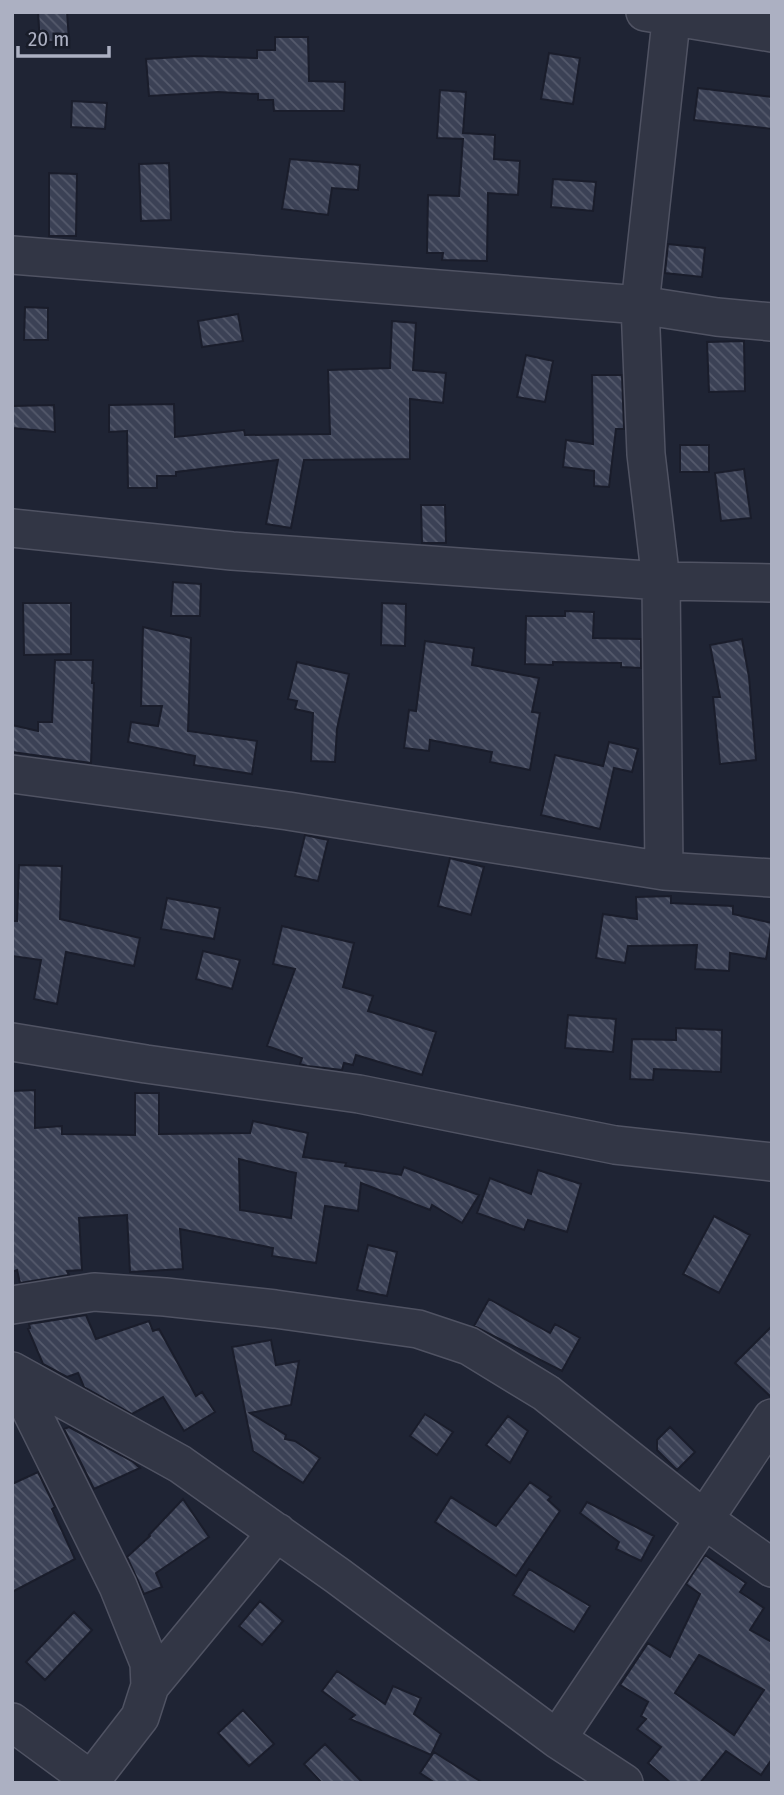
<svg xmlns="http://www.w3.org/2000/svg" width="784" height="1795" font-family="'Fira Sans Condensed',sans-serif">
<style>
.building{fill:url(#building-back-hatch);stroke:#1a1d2b;stroke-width:2;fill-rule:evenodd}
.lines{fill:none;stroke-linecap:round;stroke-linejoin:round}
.minor-casing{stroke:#505363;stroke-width:40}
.minor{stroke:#323645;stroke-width:37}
</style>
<defs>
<pattern id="building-back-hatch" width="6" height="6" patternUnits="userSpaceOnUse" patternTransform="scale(1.75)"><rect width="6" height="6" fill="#3b4155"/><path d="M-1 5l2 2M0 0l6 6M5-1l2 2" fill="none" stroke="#555a6c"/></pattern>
</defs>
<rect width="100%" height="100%" fill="#1f2434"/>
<path class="building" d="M 38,12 L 67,12 L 69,40 L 40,43 Z
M 275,37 L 308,37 L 309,81 L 345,82 L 344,111 L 274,111 L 273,100 L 258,100 L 258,94 L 218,92 L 149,96 L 146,59 L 195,56 L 257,58 L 257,50 L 275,50 Z
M 549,53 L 580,58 L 573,104 L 541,99 Z
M 698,88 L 772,97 L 772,129 L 694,120 Z
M 440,90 L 466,92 L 463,133 L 495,135 L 494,159 L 520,161 L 518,195 L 488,193 L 487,261 L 442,260 L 443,253 L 427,253 L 428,195 L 459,196 L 463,139 L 437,138 Z
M 72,101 L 107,103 L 105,129 L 71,127 Z
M 290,159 L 360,165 L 358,190 L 332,188 L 328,215 L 282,209 Z
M 169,163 L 171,220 L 141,221 L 139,164 Z
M 49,173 L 77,174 L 76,236 L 49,236 Z
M 553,179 L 596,182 L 593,211 L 551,207 Z
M 668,244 L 705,248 L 702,277 L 665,273 Z
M 25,307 L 48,308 L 48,340 L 24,340 Z
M 238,314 L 243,341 L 202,347 L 198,321 Z
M 392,321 L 416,323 L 413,370 L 446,373 L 443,403 L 410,399 L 410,459 L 304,460 L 291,528 L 266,524 L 278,460 L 176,472 L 176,476 L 157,476 L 157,488 L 128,488 L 127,431 L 109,432 L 109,405 L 174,404 L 175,437 L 244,430 L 245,435 L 330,434 L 328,370 L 390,368 Z
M 744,341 L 745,391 L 709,392 L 707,342 Z
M 526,355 L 553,361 L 545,402 L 517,397 Z
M 592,375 L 622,375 L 624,429 L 616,429 L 609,487 L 594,486 L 594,471 L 563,467 L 566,440 L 593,444 Z
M 54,405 L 55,432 L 12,428 L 12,406 Z
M 680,445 L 709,445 L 709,472 L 680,472 Z
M 744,469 L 751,518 L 721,521 L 715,473 Z
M 421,505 L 445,505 L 446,543 L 422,543 Z
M 173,582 L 201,584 L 200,616 L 171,616 Z
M 23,603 L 71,603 L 71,654 L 24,655 Z
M 382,603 L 406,604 L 405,646 L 381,645 Z
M 565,611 L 594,612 L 593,638 L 641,639 L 641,668 L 621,667 L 621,663 L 553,662 L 553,665 L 525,664 L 526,616 L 565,616 Z
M 143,627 L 191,638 L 188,731 L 257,741 L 252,774 L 194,765 L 195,756 L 128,742 L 131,722 L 158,726 L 162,706 L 141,706 Z
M 742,639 L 749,677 L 756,760 L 720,764 L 713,697 L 720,697 L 710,645 Z
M 425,641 L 474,648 L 472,665 L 539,678 L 532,712 L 540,713 L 530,770 L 490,762 L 492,752 L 430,740 L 429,751 L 404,748 L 409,710 L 416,711 Z
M 55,660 L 93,660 L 92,683 L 94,683 L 91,763 L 12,752 L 12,725 L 38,731 L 38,722 L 52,722 Z
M 297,662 L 349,674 L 337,729 L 335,762 L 311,761 L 313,713 L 295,709 L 297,701 L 288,699 Z
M 609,742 L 638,749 L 632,772 L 614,768 L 600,829 L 541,815 L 555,755 L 603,766 Z
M 305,835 L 328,840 L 318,881 L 295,876 Z
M 450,858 L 484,867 L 471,915 L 438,906 Z
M 19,865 L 62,866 L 60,919 L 140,938 L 134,966 L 66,952 L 57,1004 L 34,999 L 41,960 L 12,956 L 12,921 L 17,921 Z
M 671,896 L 671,903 L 733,906 L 733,914 L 772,923 L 766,959 L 730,953 L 729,971 L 695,969 L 697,945 L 628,946 L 625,963 L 596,958 L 603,914 L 637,919 L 636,897 Z
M 167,898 L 220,908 L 214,939 L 161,929 Z
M 282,926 L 354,943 L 343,987 L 373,996 L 368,1011 L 436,1032 L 422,1075 L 356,1055 L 353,1065 L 344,1063 L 342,1070 L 307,1066 L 300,1064 L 302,1058 L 267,1046 L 295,969 L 273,964 Z
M 203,951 L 240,960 L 232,989 L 196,979 Z
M 568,1015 L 616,1019 L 613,1052 L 565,1048 Z
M 676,1028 L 722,1030 L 721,1072 L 654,1069 L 653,1080 L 630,1079 L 632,1039 L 676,1040 Z
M 35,1090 L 35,1128 L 62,1126 L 62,1134 L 135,1135 L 135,1093 L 159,1093 L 159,1134 L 250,1133 L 253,1121 L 308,1133 L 303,1157 L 346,1163 L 345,1166 L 401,1175 L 404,1167 L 479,1195 L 462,1223 L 432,1205 L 430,1210 L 361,1183 L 358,1211 L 325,1206 L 316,1263 L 272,1256 L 273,1248 L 180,1229 L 183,1269 L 130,1272 L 127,1215 L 79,1218 L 82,1270 L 67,1271 L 69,1275 L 20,1283 L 17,1270 L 12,1272 L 12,1091 ZM 239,1159 L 296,1173 L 291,1218 L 240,1210 Z
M 538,1170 L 581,1184 L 567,1232 L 528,1220 L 524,1230 L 477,1213 L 490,1178 L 531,1194 Z
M 714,1216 L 750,1235 L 719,1293 L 683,1274 Z
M 368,1245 L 397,1252 L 387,1296 L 357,1290 Z
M 489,1299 L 550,1333 L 555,1324 L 580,1338 L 562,1371 L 474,1326 Z
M 86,1315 L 96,1339 L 149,1321 L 153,1331 L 159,1329 L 196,1396 L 202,1392 L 215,1412 L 184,1431 L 163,1397 L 132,1414 L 84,1387 L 78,1373 L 67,1377 L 43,1364 L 28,1329 L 30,1328 L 29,1324 Z
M 772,1326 L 772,1397 L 771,1397 L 735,1363 Z
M 271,1340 L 276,1365 L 299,1361 L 291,1405 L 250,1413 L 286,1435 L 285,1439 L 295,1441 L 320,1458 L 303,1483 L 253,1451 L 232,1347 Z
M 425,1414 L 453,1432 L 437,1455 L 410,1436 Z
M 508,1416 L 528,1431 L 510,1463 L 486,1445 Z
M 69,1427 L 132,1461 L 140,1468 L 94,1489 L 64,1429 Z
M 670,1427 L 695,1452 L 677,1470 L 657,1450 L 657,1440 Z
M 38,1472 L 55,1507 L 52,1509 L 75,1559 L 12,1592 L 12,1484 Z
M 530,1482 L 551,1497 L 548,1500 L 560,1511 L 516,1576 L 435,1522 L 451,1497 L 496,1526 Z
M 183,1499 L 209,1537 L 156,1573 L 162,1587 L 144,1594 L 127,1557 L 150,1536 L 149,1535 Z
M 587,1502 L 654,1536 L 641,1561 L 616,1549 L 619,1542 L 580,1513 Z
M 705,1555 L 746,1583 L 740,1592 L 764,1608 L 750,1630 L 772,1642 L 772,1759 L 761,1775 L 726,1751 L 700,1783 L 671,1783 L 648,1763 L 661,1747 L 637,1729 L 646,1719 L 641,1716 L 648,1702 L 620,1685 L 648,1643 L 670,1657 L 700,1594 L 686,1584 ZM 699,1655 L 764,1690 L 734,1735 L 675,1693 Z
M 529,1569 L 590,1606 L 574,1632 L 513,1595 Z
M 260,1601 L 283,1621 L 262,1645 L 239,1626 Z
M 74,1612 L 92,1630 L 45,1680 L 26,1662 Z
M 337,1671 L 385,1704 L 393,1686 L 421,1698 L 414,1714 L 441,1734 L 431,1755 L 350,1719 L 355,1715 L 322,1691 Z
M 243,1710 L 274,1744 L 249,1766 L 218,1733 Z
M 325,1744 L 363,1783 L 322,1783 L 304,1764 Z
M 434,1752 L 483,1783 L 435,1783 L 420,1773 Z"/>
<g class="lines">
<g class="minor-casing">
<path id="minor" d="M 645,12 L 772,33
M 12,255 L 640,305 L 717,317 L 772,322
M 12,528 L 232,551 L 661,581 L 772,583
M 12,774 L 288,811 L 664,871 L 772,878
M 664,871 L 661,581 L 646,454 L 640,305 L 672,12
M 12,1042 L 146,1064 L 359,1094 L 615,1145 L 772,1162
M 12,1305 L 94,1292 L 165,1297 L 275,1309 L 418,1329 L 469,1346 L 546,1393 L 705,1520 L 772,1568
M 12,1371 L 180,1464 L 338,1576 L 557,1739 L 624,1783
M 12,1372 L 118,1586 L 149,1663 L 150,1686 L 140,1717 L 89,1783
M 150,1686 L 277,1532
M 12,1722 L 95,1783
M 557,1739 L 772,1418"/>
</g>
<use href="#minor" class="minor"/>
</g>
<rect width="784" height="1795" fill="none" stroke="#acb0c2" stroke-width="28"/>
<path d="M18 46v10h91v-10" fill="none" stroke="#acb0c2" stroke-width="3.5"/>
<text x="28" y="46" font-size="21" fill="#acb0c2" stroke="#181c29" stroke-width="5" paint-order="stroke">20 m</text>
</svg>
